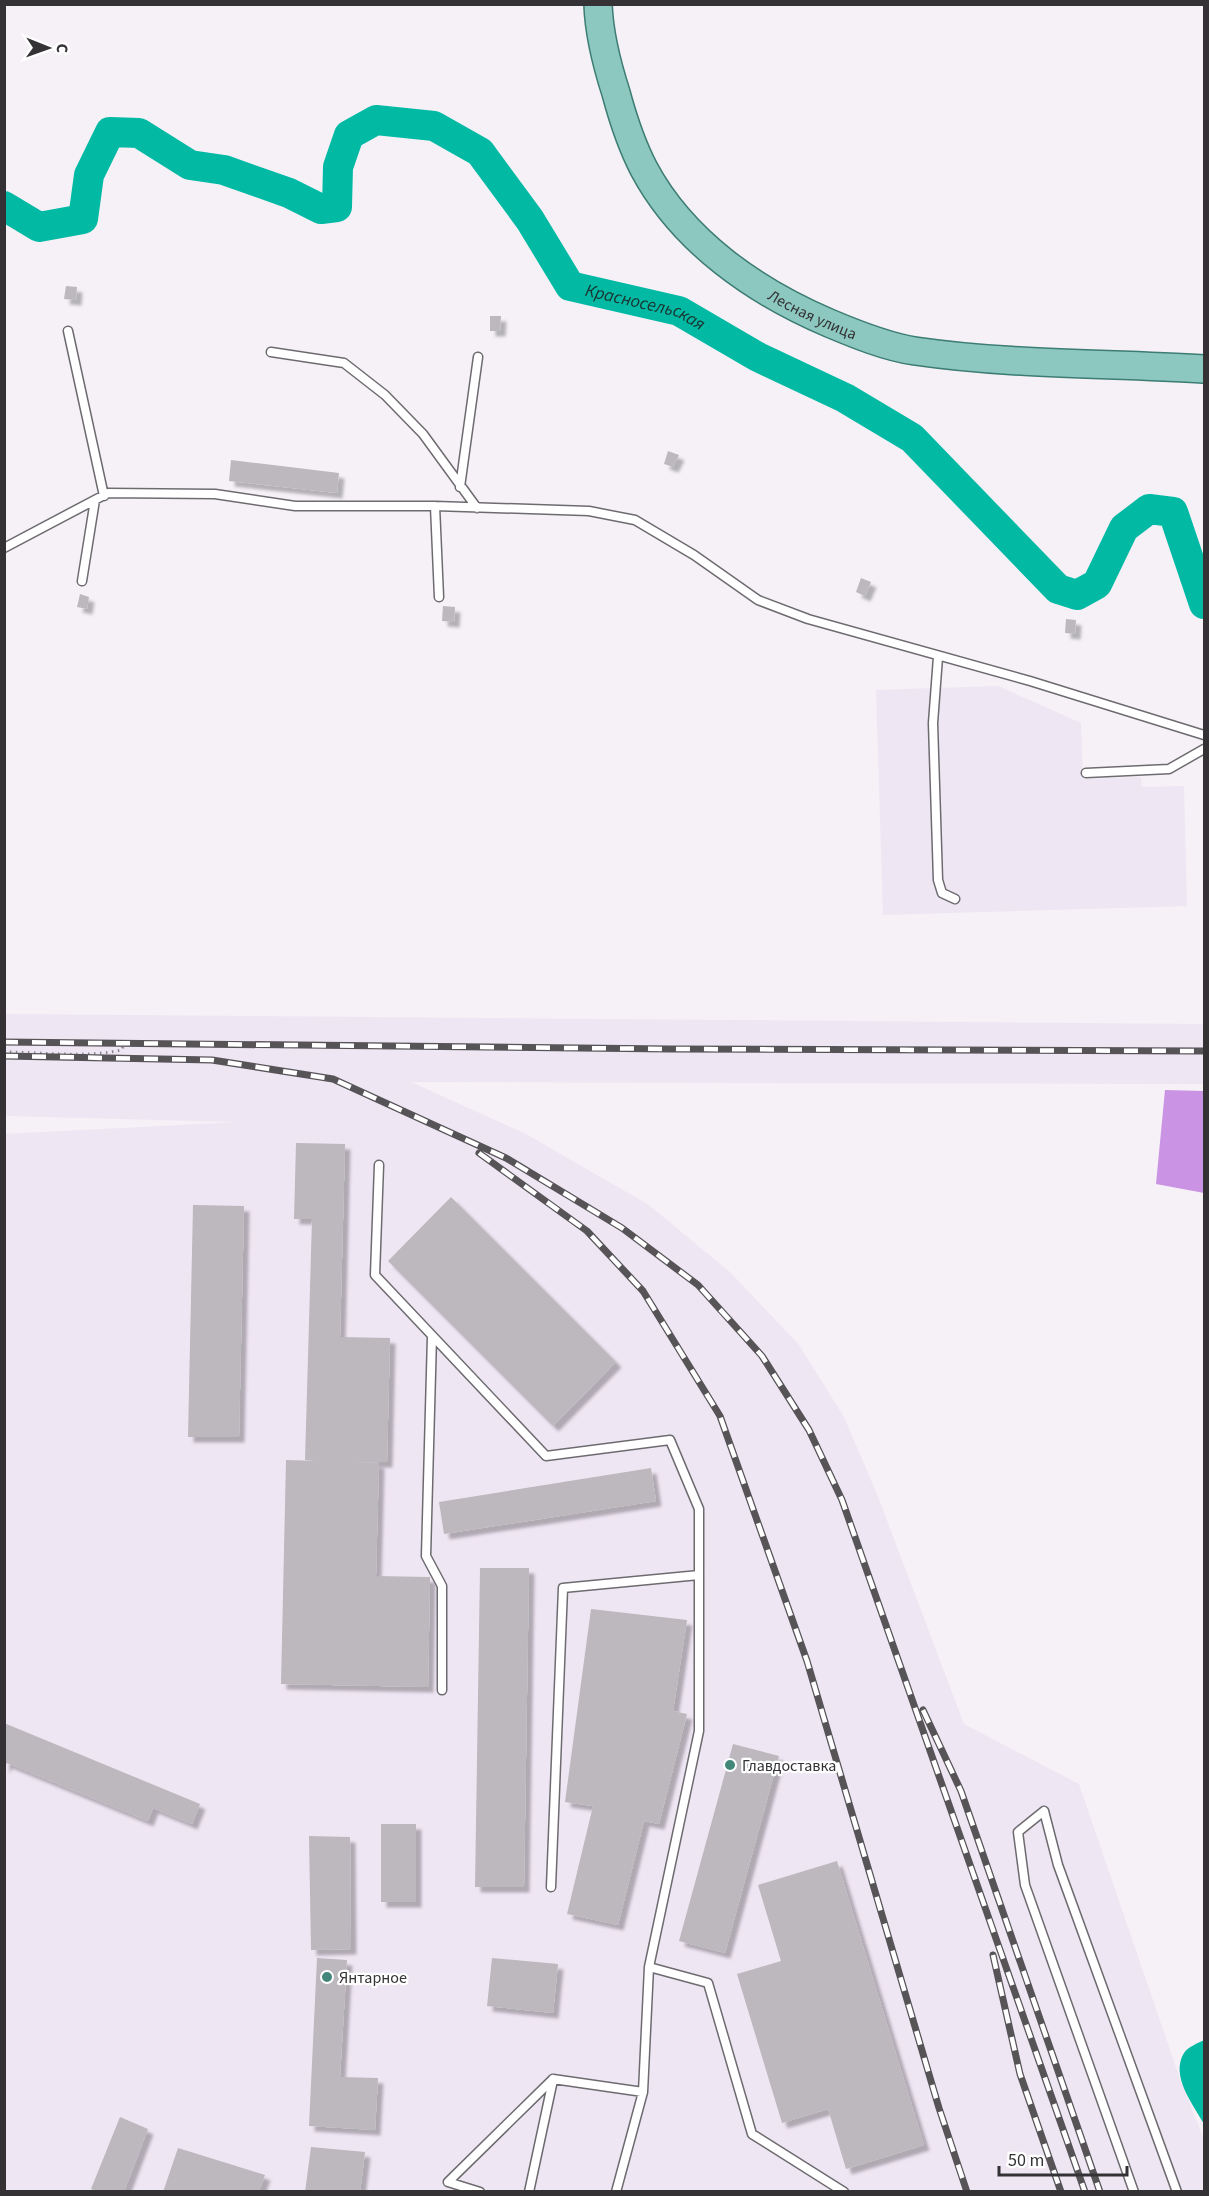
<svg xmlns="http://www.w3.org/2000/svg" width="1209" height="2196" font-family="'Source Sans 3',sans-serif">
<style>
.built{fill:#efe6f3}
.forest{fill:#ca93e4}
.water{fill:#02b9a4}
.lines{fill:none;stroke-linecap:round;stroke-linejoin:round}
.river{stroke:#02b9a4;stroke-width:30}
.building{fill:#bcb8be;filter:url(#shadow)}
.service-casing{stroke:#6e6b70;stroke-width:11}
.primary-casing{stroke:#3c7c73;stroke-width:30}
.path{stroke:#8c898e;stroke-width:3;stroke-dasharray:1.5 4.5;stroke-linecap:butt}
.service{stroke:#fff;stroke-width:8}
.primary{stroke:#8cc8bf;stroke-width:27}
.rail-casing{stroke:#575458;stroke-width:7}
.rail{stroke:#fff;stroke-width:4.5;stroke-dasharray:14;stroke-linecap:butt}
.poi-dot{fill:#43877b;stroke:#fff;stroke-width:2}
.labels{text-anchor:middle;stroke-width:4.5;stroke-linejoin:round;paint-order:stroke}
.street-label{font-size:16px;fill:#343235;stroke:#fff}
.poi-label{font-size:16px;fill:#343235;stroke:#fff;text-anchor:start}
.water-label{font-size:18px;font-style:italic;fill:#1b332e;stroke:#fff}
</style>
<defs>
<filter id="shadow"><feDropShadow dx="5.5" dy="5.5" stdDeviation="1.5" flood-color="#0004"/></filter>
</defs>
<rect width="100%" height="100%" fill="#f5f1f7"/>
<path class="built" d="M 998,686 L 1081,723 L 1083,779 L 1141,777 L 1142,787 L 1184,786 L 1187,906 L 883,915 L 876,690 Z
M 5,1014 L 1204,1024 L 1204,1084 L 411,1082 L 526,1134 L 649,1205 L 731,1273 L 799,1345 L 844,1417 L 877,1494 L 964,1724 L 1079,1784 L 1180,2079 L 1204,2139 L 1204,2191 L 5,2191 L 4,1134 L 238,1122 L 5,1116 Z"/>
<path class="forest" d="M 1165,1090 L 1204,1091 L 1204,1193 L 1156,1184 Z"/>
<path class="water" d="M 1204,2040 L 1204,2124 C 1193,2104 1170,2076 1184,2053 C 1188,2047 1198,2043 1204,2040 Z"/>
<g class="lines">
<path class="river" id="s1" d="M 4,206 L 39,227 L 83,219 L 89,175 L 110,132 L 139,133 L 190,165 L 224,170 L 289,193 L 321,209 L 337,207 L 338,167 L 349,135 L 376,120 L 434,126 L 480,152 L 530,220 L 570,286 L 679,311 L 758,357 L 845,398 L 912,438 L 1058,589 L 1077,595 L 1097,584 L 1124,528 L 1149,509 L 1173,512 L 1204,604"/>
</g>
<path class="building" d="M 66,286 L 77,287 L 76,300 L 64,299 Z
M 490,316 L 501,316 L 500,331 L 490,331 Z
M 668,451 L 679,455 L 673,467 L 664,464 Z
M 231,460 L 339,473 L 337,493 L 229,481 Z
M 861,578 L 871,582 L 865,596 L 856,592 Z
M 80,594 L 89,597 L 87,609 L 77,607 Z
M 443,606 L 455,607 L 454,622 L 442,621 Z
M 1066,619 L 1076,620 L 1075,634 L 1065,633 Z
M 296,1143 L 345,1144 L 340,1337 L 390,1338 L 387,1462 L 350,1462 L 379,1463 L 376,1576 L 430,1577 L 428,1687 L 281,1684 L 286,1460 L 320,1461 L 305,1460 L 312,1219 L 294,1219 Z
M 451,1197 L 616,1362 L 553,1426 L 388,1261 Z
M 193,1205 L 244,1206 L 239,1437 L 188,1437 Z
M 651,1468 L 656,1501 L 444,1534 L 439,1502 Z
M 480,1568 L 529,1568 L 524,1887 L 475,1887 Z
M 591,1609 L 687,1620 L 673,1711 L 687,1714 L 659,1824 L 644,1821 L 618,1925 L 567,1914 L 593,1806 L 565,1802 Z
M 4,1723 L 200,1804 L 192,1824 L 153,1808 L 148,1821 L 7,1763 L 4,1768 Z
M 733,1744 L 779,1756 L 725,1953 L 679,1941 Z
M 381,1824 L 416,1824 L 416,1902 L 381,1902 Z
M 309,1836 L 350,1837 L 351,1949 L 311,1950 Z
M 837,1861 L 924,2145 L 846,2169 L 828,2109 L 782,2123 L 737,1974 L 781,1961 L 758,1885 Z
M 317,1958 L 347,1960 L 340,2077 L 378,2078 L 375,2130 L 309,2126 Z
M 492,1958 L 558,1964 L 553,2013 L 487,2006 Z
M 120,2117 L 148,2129 L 124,2192 L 98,2192 L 91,2189 Z
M 311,2147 L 365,2152 L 360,2192 L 305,2192 Z
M 178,2148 L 265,2175 L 259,2192 L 163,2192 Z"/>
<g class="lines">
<g class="service-casing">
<path id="service" d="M 68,331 L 104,496
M 271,352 L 344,363 L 385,395 L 423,434 L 477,508
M 460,487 L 478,357
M 435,506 L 439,597
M 4,548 L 108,493 L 215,494 L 295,506 L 435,506 L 589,511 L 635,520 L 694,555 L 758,600 L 808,619 L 1030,681 L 1204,735
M 82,581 L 95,500
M 938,657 L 933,723 L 938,880 L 942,893 L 955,899
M 1086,773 L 1169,769 L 1204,749
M 379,1165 L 375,1275 L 546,1456 L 670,1440 L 699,1509 L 699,1731 L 649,1967 L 643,2092 L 616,2192
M 432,1336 L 426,1556 L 442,1586 L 442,1690
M 551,1887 L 563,1588 L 699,1575
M 649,1967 L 708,1983 L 752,2134 L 844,2192
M 553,2079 L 643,2092
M 480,2192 L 448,2182 L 553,2079
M 529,2192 L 553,2080
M 1134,2192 L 1025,1885 L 1018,1832 L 1044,1811 L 1058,1865 L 1177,2192"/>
</g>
<g class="primary-casing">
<g id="primary">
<path id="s2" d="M 598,4 C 599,34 607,65 616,93 C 623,119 632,146 644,169 C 683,242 756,292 829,323 C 855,334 887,347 915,351 C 1011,365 1108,363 1204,369"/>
</g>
</g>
<path class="path" d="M 4,1052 C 42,1052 85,1058 122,1050 L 124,1044"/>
<use href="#service" class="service"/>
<use href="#primary" class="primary"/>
<g class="rail-casing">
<path id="rail" d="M 4,1042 L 671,1049 L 1204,1051
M 4,1056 L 212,1060 L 333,1079 L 506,1158 L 622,1228 L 698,1285 L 762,1356 L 809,1430 L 842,1500 L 1085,2192
M 479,1153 L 587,1231 L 643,1291 L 720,1416 L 807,1661 L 939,2108 L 967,2192
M 923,1710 L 961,1791 L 1100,2192
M 993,1955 L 1020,2074 L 1061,2192"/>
</g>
<use href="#rail" class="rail"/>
</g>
<g class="poi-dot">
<circle cx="730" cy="1765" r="6"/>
<circle cx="327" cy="1977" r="6"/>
</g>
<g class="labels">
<g class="street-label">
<text dy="6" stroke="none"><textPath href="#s2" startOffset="399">Лесная улица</textPath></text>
</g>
<g class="poi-label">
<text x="742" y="1771">Главдоставка</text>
<text x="339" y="1983">Янтарное</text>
</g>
<g class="water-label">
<text dy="6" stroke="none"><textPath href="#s1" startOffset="878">Красносельская</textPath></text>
</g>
</g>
<rect width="1209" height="2196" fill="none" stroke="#343235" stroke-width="12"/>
<g transform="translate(48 48) rotate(91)" stroke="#ffffff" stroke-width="4.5" paint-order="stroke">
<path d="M0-4.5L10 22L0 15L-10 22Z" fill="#343235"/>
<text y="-9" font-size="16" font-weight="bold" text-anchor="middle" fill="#343235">С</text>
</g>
<path d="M999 2166v9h128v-9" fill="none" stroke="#343235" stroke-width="3"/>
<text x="1008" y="2166" font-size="18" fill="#343235" stroke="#ffffff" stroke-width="4.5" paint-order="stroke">50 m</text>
</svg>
